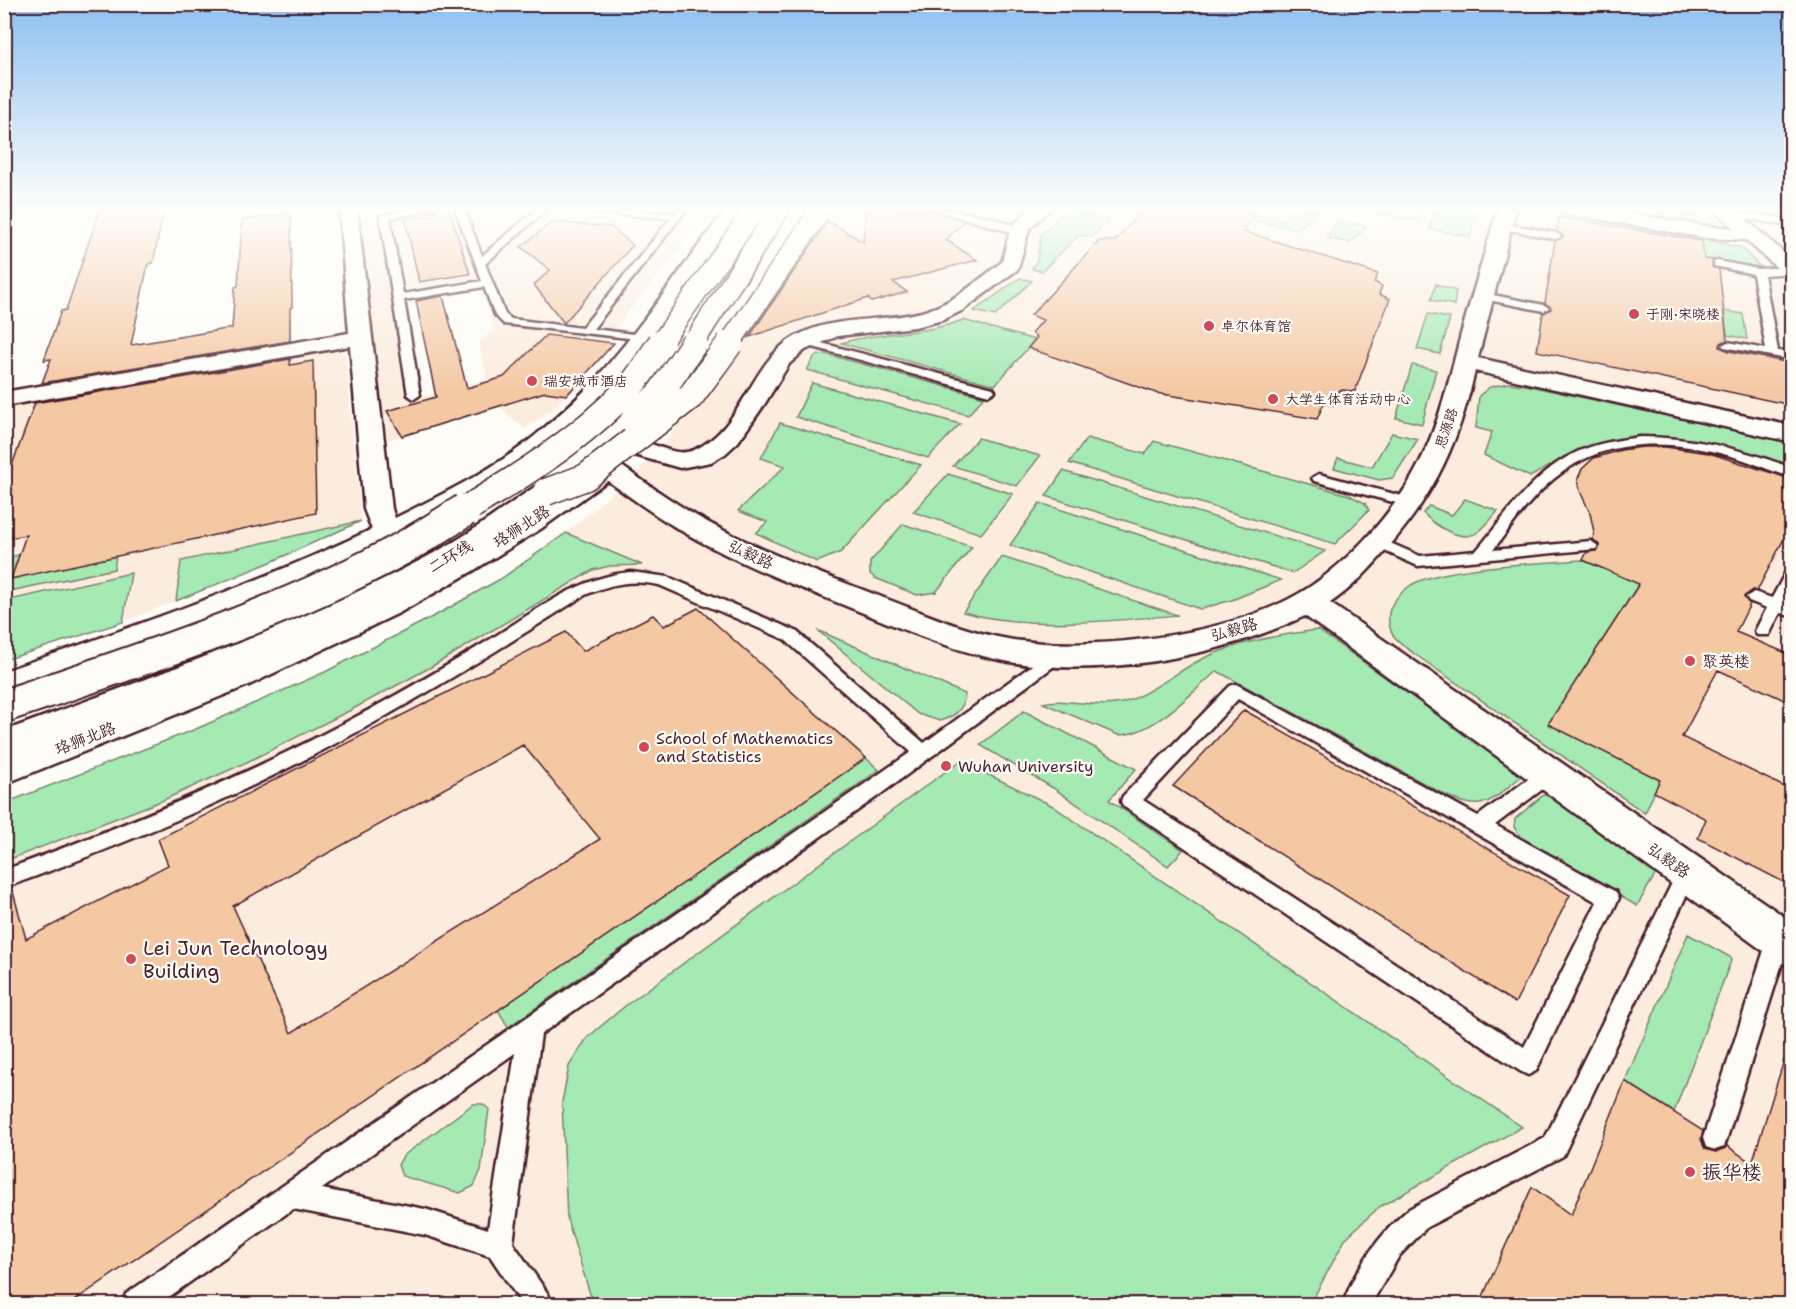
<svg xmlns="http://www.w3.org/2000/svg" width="1796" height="1309" font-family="'Shantell Sans','LXGW WenKai TC',sans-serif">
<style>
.built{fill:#fbecde;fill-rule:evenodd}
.green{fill:#a5e9b3;stroke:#78846f;stroke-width:1.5}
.building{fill:#f5c8a4;stroke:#4a1f2b;stroke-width:1.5;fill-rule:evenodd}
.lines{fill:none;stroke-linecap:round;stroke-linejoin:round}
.lane-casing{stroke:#4a1f2b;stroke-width:5}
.street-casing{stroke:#4a1f2b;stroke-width:5}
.primary-casing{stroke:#4a1f2b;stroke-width:5}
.highway-casing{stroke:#4a1f2b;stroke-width:5}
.lane{fill:#fdfcf7;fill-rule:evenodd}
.street{fill:#fdfcf7;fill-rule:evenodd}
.primary{fill:#fdfcf7;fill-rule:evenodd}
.highway{fill:#fdfcf7;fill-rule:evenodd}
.highway-bridge-far2-casing{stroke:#4a1f2b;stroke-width:23;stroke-linecap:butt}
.highway-bridge-far1-casing{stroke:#4a1f2b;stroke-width:29;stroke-linecap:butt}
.highway-bridge-casing{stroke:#4a1f2b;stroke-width:36;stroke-linecap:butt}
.highway-bridge-far2{stroke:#fdfcf7;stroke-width:20}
.highway-bridge-far1{stroke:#fdfcf7;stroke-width:26}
.highway-bridge{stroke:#fdfcf7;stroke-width:32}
.poi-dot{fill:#d1495b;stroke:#fdfcf7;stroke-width:2}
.labels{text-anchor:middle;stroke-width:4.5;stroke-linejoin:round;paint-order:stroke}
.far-poi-label{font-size:14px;fill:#4a1f2b;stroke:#fdfcf7;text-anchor:start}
.far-street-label{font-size:14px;fill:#4a1f2b;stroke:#fdfcf7}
.street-label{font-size:16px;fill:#4a1f2b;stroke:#fdfcf7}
.poi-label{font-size:16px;fill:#4a1f2b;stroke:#fdfcf7;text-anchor:start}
.near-poi-label{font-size:20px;fill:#4a1f2b;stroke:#fdfcf7;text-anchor:start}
</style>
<rect width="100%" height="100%" fill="#fdfcf7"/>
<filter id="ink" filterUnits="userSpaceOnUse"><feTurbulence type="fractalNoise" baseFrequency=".0167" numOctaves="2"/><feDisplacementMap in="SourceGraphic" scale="12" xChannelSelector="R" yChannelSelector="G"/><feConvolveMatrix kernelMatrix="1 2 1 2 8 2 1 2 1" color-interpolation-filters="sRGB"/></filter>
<g filter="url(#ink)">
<path class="built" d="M 403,209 L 711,209 L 628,312 L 567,395 L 555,407 L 525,429 L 498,406 L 388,440 L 381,407 L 358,216 ZM 480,287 L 494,329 L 479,343 L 487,379 L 420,398 L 404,300 Z
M 826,209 L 1791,209 L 1791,1304 L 5,1304 L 5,803 L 196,729 L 325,672 L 438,614 L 502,578 L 566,533 L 638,471 L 666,441 L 740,341 Z
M 327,349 L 345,354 L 361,521 L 271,562 L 176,601 L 123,622 L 5,660 L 5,405 Z"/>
<path class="green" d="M 1137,209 L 1227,209 L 1284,220 L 1290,209 L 1321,209 L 1298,229 L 1239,218 L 1232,227 Z
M 1378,209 L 1424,209 L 1419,221 L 1376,214 Z
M 1436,209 L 1477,209 L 1470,237 L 1429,229 Z
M 1634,209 L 1703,209 L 1704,211 L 1698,217 L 1671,219 L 1634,213 Z
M 1067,210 L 1110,219 L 1092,237 L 1079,235 L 1042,271 L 1032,269 L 1037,260 L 1041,234 Z
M 1337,221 L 1367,226 L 1350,243 L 1327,238 Z
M 1686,235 L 1742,248 L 1760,267 L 1704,259 L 1687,239 Z
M 1020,278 L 1032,281 L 995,316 L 974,311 Z
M 1436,284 L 1456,291 L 1454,305 L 1431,300 Z
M 1724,311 L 1743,314 L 1747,339 L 1727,335 Z
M 1428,314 L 1450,318 L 1440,354 L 1417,349 Z
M 963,320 L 1035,340 L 995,385 L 841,343 C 881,331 924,335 963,320 Z
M 825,354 L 984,397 L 968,415 L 807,370 L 815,356 Z
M 1412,365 L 1436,370 L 1422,424 L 1396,418 Z
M 812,383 L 960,424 L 928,458 L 796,417 Z
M 1509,383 L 1525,385 L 1791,443 L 1791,470 L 1766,460 L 1647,438 C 1596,438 1572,452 1530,477 L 1484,455 L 1492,432 L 1476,428 L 1479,396 L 1490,387 Z
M 780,423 L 921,465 L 841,552 L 817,562 L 756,533 L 767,522 L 738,511 L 785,466 L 761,458 Z
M 1392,433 L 1418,439 L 1393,478 L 1379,480 L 1334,468 L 1338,458 L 1372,467 Z
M 978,438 L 1040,456 L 1017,486 L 953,466 Z
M 1087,438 L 1145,454 L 1154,441 L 1349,495 L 1365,503 L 1369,510 L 1335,544 L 1069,463 Z
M 1063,471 L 1325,551 L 1293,573 L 1046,496 Z
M 948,474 L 1013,494 L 981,534 L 913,512 Z
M 1465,499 L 1498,511 C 1492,518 1485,527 1478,532 C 1462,544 1434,525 1423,513 L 1429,506 L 1452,515 Z
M 1040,503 L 1281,580 L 1232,600 L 1200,609 L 1010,545 Z
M 361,521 L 271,562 L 176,601 L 181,561 Z
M 903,524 L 972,547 L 936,592 L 917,595 L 875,578 L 870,574 L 870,562 Z
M 566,533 L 642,565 L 610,566 L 593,570 L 431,667 L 347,712 L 245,763 L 161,801 L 5,861 L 5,803 L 196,729 L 325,672 L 438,614 L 502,578 Z
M 19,555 L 12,578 L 116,556 L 114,569 L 5,592 L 4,558 Z
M 1002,557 L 1177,615 L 1178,615 C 1113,621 1025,630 963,612 Z
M 1583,560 L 1639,584 L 1549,724 L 1660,780 L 1645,813 L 1413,653 C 1407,648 1398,642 1393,635 C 1389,628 1388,621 1389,613 C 1391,602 1402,591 1411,585 C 1443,566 1543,563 1583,560 Z
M 131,573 L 123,622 L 5,660 L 5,601 Z
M 817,630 L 965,694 C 964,710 955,716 940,721 L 918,714 Z
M 1318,630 L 1523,775 C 1492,799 1486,815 1447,796 L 1217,671 C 1191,693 1153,735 1118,735 L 1043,703 C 1070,697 1098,710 1125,702 C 1153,692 1176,672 1202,659 C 1237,642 1279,635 1318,630 Z
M 1024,711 L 1136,769 L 1109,800 L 1183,850 L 1168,866 L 1053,788 L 980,745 Z
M 866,758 L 879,770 L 508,1027 L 498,1010 Z
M 960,761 L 1051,805 L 1522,1127 L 1379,1207 L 1346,1238 L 1310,1304 L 598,1304 L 590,1294 L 567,1219 L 562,1102 L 569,1066 L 587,1038 L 625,1006 Z
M 1547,792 L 1658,870 L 1637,906 L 1521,838 L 1514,827 L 1515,819 Z
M 1688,934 L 1732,958 L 1674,1112 L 1625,1081 Z
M 473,1104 L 482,1104 L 489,1109 L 481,1170 L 474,1186 L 460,1193 L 402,1176 L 398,1165 L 403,1156 Z"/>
<path class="building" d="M 100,209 L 164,209 L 153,263 L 148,264 L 131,345 L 232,328 L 235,287 L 238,286 L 242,220 L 291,213 L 292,307 L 290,308 L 290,341 L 42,383 L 51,359 L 44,360 L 61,311 L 66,310 Z
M 866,209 L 929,209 L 964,221 L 946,240 L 977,260 L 893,282 L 907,292 L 872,302 L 868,298 L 749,337 L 828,221 L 863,242 Z
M 1143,209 L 1257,209 L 1243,231 L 1378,274 L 1374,282 L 1382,286 L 1379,294 L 1390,299 L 1355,391 L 1340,390 L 1334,405 L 1324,403 L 1317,419 L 1156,393 L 1028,348 L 1037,337 L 1032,333 L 1043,320 L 1031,315 L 1099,241 L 1115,241 Z
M 450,212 L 470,274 L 419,282 L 405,219 Z
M 1559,217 L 1702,241 L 1704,259 L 1713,260 L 1712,267 L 1719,269 L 1727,340 L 1721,343 L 1720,347 L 1729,351 L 1791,363 L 1791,405 L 1537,351 L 1543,313 L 1551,309 L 1545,303 L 1555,241 L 1563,237 L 1557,231 Z
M 552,222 L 611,227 L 633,245 L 564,323 L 534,285 L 550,270 L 521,247 Z
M 443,296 L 467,388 L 504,377 L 546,335 L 614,343 L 567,395 L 545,392 L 402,436 L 387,411 L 436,397 L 416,301 Z
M 290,359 L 290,365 L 313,361 L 316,513 L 11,579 L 26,535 L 4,539 L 4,487 L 35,403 Z
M 1643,447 L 1665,447 L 1709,453 L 1791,479 L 1791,525 L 1757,591 L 1753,590 L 1744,597 L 1750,604 L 1736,632 L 1791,655 L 1791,703 L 1718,670 L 1682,737 L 1791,790 L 1791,886 L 1698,838 L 1706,819 L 1654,792 L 1660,780 L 1548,724 L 1639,584 L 1583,560 L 1587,552 L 1596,551 L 1600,546 L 1593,539 L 1594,532 L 1590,513 L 1580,491 L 1578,478 L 1582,469 L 1594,458 L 1621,450 Z
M 698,608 L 866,758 L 68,1305 L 4,1305 L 4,893 L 13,892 L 26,939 L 168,865 L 158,839 L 566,632 L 583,651 L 653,615 L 664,626 ZM 523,745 L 600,839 L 291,1033 L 233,906 Z
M 1244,710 L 1570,895 L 1515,1003 L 1173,786 Z
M 1785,1057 L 1791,1058 L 1791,1305 L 1479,1305 L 1532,1187 L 1571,1215 L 1625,1081 L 1703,1131 L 1701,1139 L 1705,1149 L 1716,1152 L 1727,1146 L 1752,1163 Z"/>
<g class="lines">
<g class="lane-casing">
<path id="lane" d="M 410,209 L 434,209 L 390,218 L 403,294 L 482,281 L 455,209 L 464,209 L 482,256 L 537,209 L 547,209 L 485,264 L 505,314 L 511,319 L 582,328 L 671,218 L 589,212 L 585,209 L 675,213 L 678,209 L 687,209 L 593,329 L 642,335 L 646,336 L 646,340 L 504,324 L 495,315 L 484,287 L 404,300 L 420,395 L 414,399 L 408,395 L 380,216 Z
M 931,209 C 953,209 1006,218 1023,231 L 1018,234 Z
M 1726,210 L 1792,220 L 1792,226 L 1723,215 L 1721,213 Z
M 1502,223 L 1556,233 L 1561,236 L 1556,239 L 1499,228 L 1499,224 Z
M 1718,261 L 1758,269 L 1792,267 L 1792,273 L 1764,275 L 1778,351 L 1792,353 L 1792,360 L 1724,347 L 1722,345 L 1728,342 L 1766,349 L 1753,274 L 1714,266 L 1714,262 Z
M 1482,293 L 1544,305 L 1549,308 L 1544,311 L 1478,298 L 1478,294 Z
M 806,339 L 993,388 L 995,391 L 989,395 L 802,344 L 802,340 Z
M 1640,437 C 1693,437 1742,449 1792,468 L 1792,477 C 1771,472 1751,461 1731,456 C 1674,440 1609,436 1560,474 C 1533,494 1513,524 1493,550 L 1591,541 L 1598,546 L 1596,549 L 1418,566 L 1371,545 L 1369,542 L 1371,539 L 1381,539 L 1420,556 L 1476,551 C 1506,516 1534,471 1577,452 C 1597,443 1619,440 1640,437 Z
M 1319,474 L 1413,499 L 1415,502 L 1408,506 L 1314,481 L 1312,478 Z
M 1792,568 L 1792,589 L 1785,603 L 1792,606 L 1792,617 L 1780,613 L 1769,635 L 1757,635 L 1755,631 L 1767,608 L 1749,601 L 1746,597 L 1754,592 L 1772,598 L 1787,570 Z
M 631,572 L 668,577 L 796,631 L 924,743 L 1049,653 L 1061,653 L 1063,657 L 1061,661 L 878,796 L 541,1034 L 513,1243 L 548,1294 L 552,1304 L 522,1304 L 490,1256 L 425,1235 L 293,1209 L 159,1304 L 122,1304 L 126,1294 L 911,752 L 784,639 L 659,585 C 633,579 610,584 585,595 C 491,655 395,714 294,765 C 201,813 103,852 4,888 L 4,870 C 116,829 225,785 331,730 C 382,704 432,675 481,645 C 528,617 575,577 631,572 ZM 515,1053 L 488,1229 L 425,1209 L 322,1189 Z
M 1236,684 L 1478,816 L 1542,769 L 1549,767 L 1556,769 L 1558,774 L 1556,779 L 1495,825 L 1616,892 L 1619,898 L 1536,1071 L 1528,1075 L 1520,1071 L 1123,806 L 1121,801 L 1123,796 L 1230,686 ZM 1238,699 L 1597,902 L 1524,1047 L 1143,800 Z
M 1687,864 L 1694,867 L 1697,873 L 1563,1156 L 1427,1227 L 1399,1256 L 1371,1304 L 1343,1304 C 1355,1269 1380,1233 1409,1209 L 1545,1138 L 1680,867 Z
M 1779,928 L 1787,931 L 1790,938 L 1727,1138 L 1724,1147 L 1715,1150 L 1706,1147 L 1703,1138 L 1768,938 L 1771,931 Z"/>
</g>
<g class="street-casing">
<path id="street" d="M 339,209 L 357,209 L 392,509 L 400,534 L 396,540 L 386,543 L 376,540 L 364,509 L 350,346 L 4,406 L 4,392 L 349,333 Z
M 1030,209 L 1050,209 L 1029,229 L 1018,269 L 963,310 L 943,320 L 915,327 L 838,336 L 805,350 L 789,364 L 764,405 L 738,442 L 725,454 L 711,462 L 680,468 L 624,452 L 620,446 L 624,440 C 647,435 671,460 694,450 C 741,430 749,369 788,341 C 829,313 881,324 925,311 C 954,303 978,280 1002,262 L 1011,227 Z
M 1498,209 L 1516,209 L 1478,358 L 1792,426 L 1792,442 L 1475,371 C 1458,444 1436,492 1386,550 C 1370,569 1351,589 1330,603 L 1792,922 L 1792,966 L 1777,961 L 1305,616 C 1216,658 1091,681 995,659 C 941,647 891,624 841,604 C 786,582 731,560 680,530 C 651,513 625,493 598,474 L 594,468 L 598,462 L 607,460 L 616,462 C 644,482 671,501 700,518 C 759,551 822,574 884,598 C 926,614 968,633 1013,640 C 1098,652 1239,635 1311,586 C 1348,561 1384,522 1408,484 C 1436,438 1448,385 1461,334 C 1473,292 1485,251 1498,209 Z
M 1559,209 L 1603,209 L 1706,226 L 1733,228 L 1714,209 L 1734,209 L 1792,260 L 1792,277 L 1785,275 L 1746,240 L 1706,238 L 1568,214 Z"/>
</g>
<g class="primary-casing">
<path id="primary" d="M 726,209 L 745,209 L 615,386 L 561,439 L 521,472 L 488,493 L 396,540 L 290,591 L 201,627 L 4,696 L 4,671 C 139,625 273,579 401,515 C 451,490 501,466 544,428 C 562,412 583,394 599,375 C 645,323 684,264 726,209 Z
M 792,209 L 810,209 L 766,284 L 670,416 L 661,418 L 652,416 L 649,411 L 747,282 Z
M 600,465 L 610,467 L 613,473 L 610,479 L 542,528 L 471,572 L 399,613 L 249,685 L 4,784 L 4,755 C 156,697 308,639 449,559 C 498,531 544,499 590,467 Z"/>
</g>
<g class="highway-casing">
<path id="highway" d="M 546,484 L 556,486 L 560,492 L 556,498 L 468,559 L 393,600 L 258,663 L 4,760 L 4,731 C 154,676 305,624 445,547 C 477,529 506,506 536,486 Z"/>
</g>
<use href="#lane" class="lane"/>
<use href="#street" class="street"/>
<use href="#primary" class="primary"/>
<use href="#highway" class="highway"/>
<g class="highway-bridge-far2-casing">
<path id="highway-bridge-far2" d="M 660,344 L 755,209
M 693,344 L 779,209
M 729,344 L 816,217 L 819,209"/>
</g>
<g class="highway-bridge-far1-casing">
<path id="highway-bridge-far1" d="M 633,421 L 661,392 L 694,343
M 546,492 L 586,477 L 691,396 L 730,343
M 463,511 C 521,476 582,438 629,388 C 641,375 651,357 661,343"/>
</g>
<g class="highway-bridge-casing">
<path id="highway-bridge" d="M 4,706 C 139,660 277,617 403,548 C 424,536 445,523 465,510"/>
</g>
<use href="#highway-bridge-far2" class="highway-bridge-far2"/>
<use href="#highway-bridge-far1" class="highway-bridge-far1"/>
<use href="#highway-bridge" class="highway-bridge"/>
</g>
</g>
<linearGradient id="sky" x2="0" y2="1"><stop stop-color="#8dc0f1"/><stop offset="0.53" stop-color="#fefefb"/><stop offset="1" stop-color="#fefefb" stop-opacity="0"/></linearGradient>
<rect width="1796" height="393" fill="url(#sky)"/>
<g class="poi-dot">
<circle cx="1634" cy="314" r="6"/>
<circle cx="1209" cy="326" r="6"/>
<circle cx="532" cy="381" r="6"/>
<circle cx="1273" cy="399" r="6"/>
<circle cx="1690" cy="661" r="6"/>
<circle cx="644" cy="747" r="6"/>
<circle cx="946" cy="766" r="6"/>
<circle cx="131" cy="959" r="6"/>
<circle cx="1690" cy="1172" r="6"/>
</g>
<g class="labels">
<g class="far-poi-label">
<text x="1646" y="319">于刚·宋晓楼</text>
<text x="1221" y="331">卓尔体育馆</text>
<text x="544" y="386">瑞安城市酒店</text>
<text x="1285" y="404">大学生体育活动中心</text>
</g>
<g class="far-street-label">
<text transform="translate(1446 428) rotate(-71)" y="5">思源路</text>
</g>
<g class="street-label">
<text transform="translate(521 526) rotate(-33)" y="6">珞狮北路</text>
<text transform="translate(751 554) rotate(24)" y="6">弘毅路</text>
<text transform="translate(450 556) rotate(-31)" y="6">二环线</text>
<text transform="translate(1234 629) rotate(-16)" y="6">弘毅路</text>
<text transform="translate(85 738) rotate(-21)" y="6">珞狮北路</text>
<text transform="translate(1669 860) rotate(35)" y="6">弘毅路</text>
</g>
<g class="poi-label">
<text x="1702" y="667">聚英楼</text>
<text x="656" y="744">School of Mathematics<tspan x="656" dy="18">and Statistics</tspan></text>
<text x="958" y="772">Wuhan University</text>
</g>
<g class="near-poi-label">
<text x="143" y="955">Lei Jun Technology<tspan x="143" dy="23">Building</tspan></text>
<text x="1702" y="1179">振华楼</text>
</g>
</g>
<rect width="1796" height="1309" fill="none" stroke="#fdfcf7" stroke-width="24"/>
<rect x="12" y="12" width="1772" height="1285" fill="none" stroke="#4a1f2b" stroke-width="2" filter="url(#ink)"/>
</svg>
